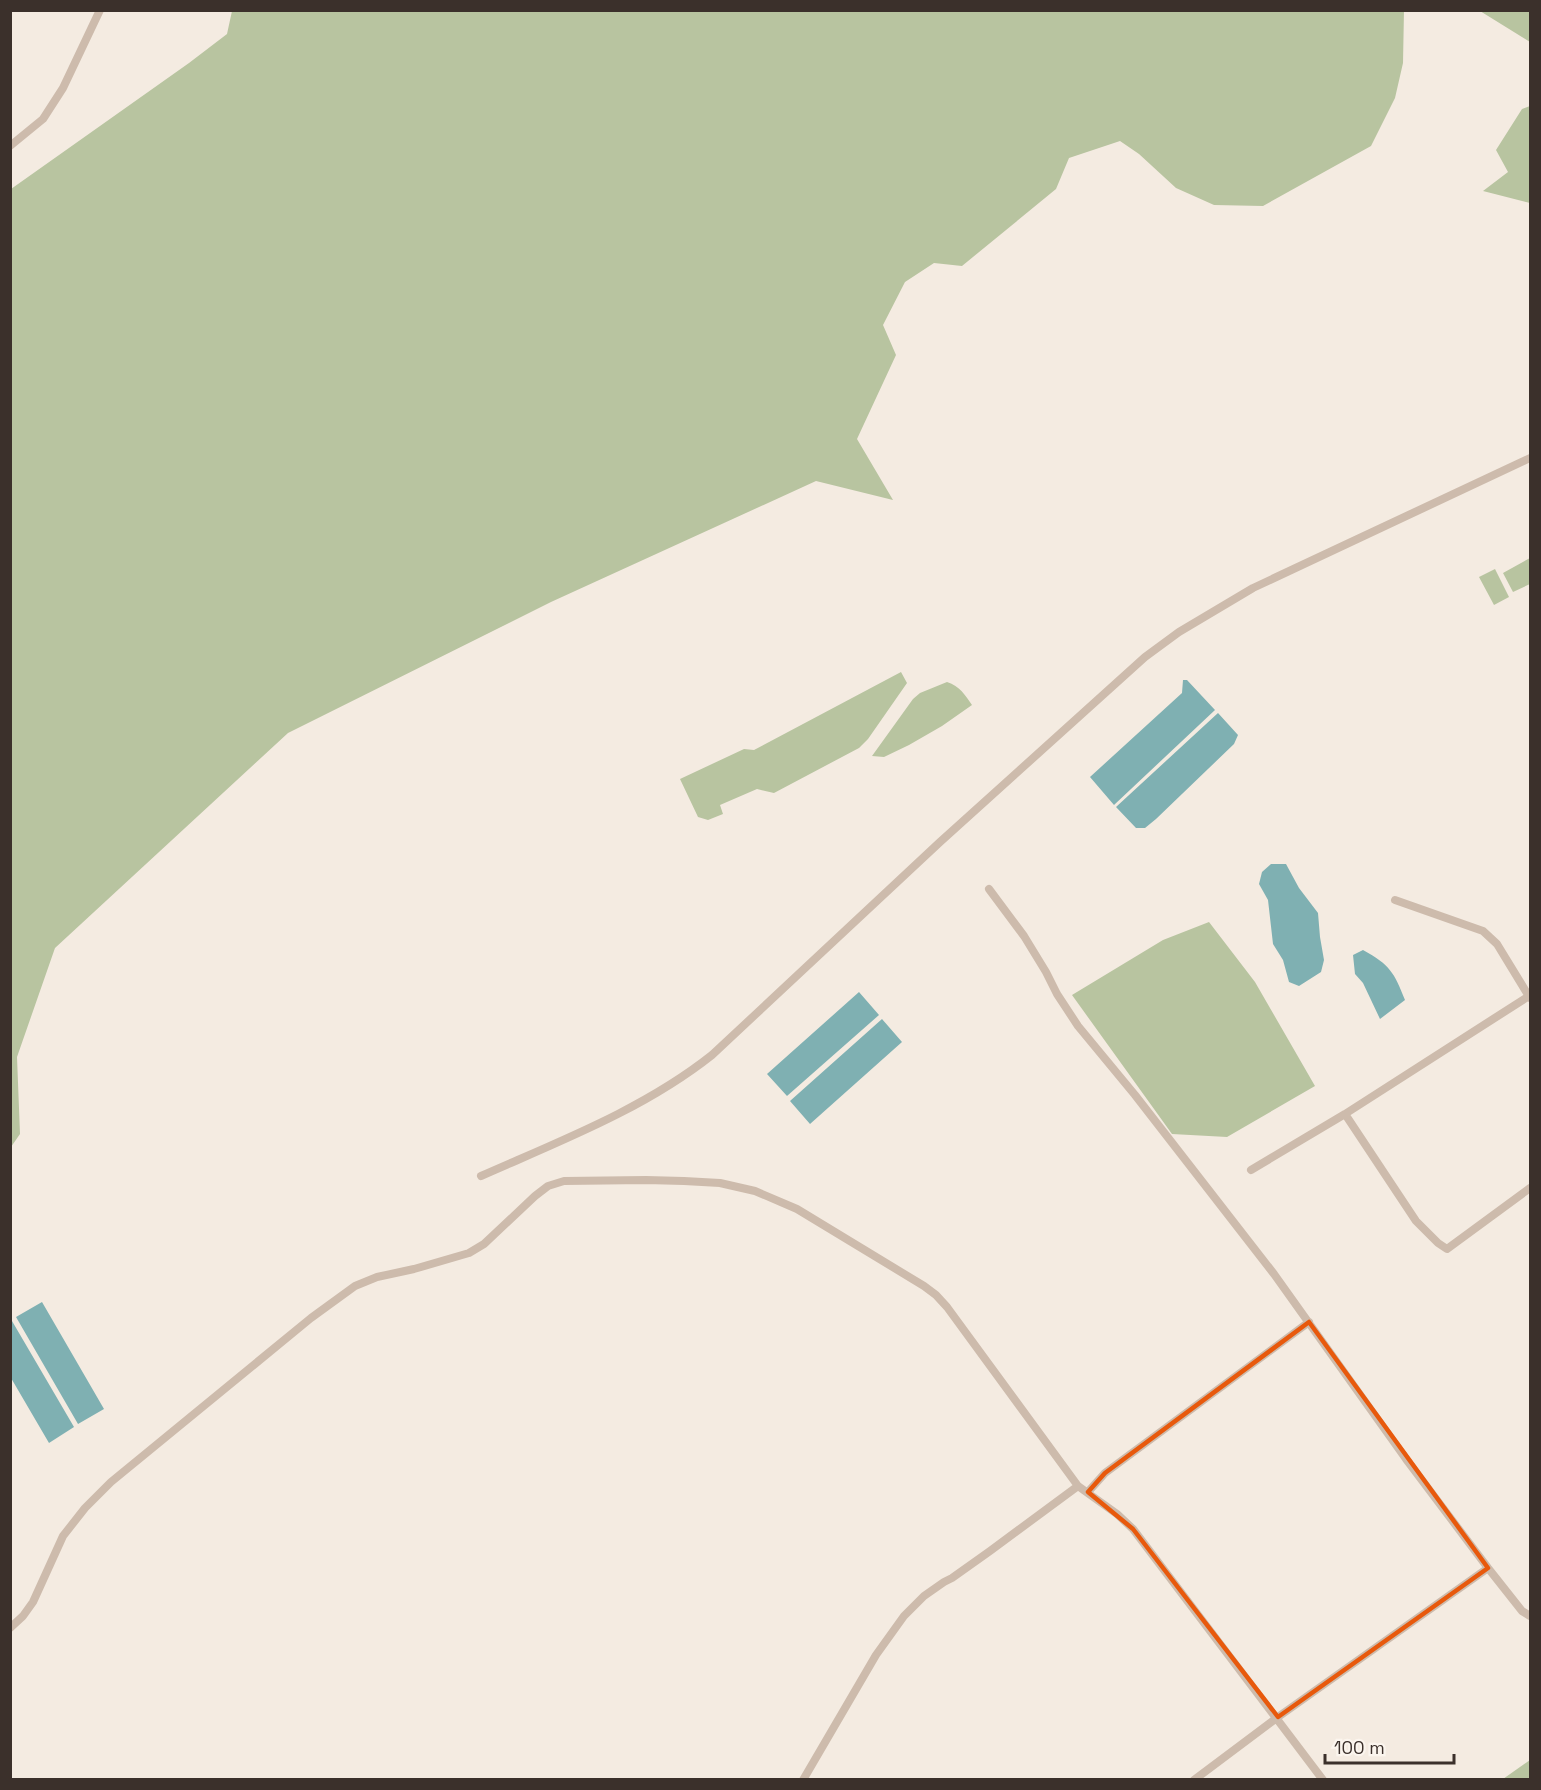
<svg xmlns="http://www.w3.org/2000/svg" width="1541" height="1790" font-family="'Space Grotesk',sans-serif">
<style>
.green{fill:#b8c4a0}
.water{fill:#7fb0b2}
.lines{fill:none;stroke-linecap:round;stroke-linejoin:round}
.street{stroke:#cdbbac;stroke-width:8}
.marked{fill:none;stroke:#e8590c;stroke-width:4.5;stroke-linejoin:round}
</style>
<rect width="100%" height="100%" fill="#f4ebe1"/>
<path class="green" d="M 232,11 L 1404,10 L 1403,63 L 1395,98 L 1371,146 L 1263,206 L 1214,205 L 1176,188 L 1139,154 L 1120,141 L 1069,158 L 1056,189 L 962,266 L 934,263 L 905,282 L 883,325 L 896,355 L 857,439 L 893,500 L 816,481 L 551,602 L 288,733 L 55,948 L 17,1057 L 20,1134 L 11,1147 L 11,189 L 189,63 L 227,34 Z
M 1480,11 L 1530,11 L 1530,42 Z
M 1530,106 L 1530,203 L 1483,191 L 1508,172 L 1496,150 L 1522,109 Z
M 1530,558 L 1530,584 L 1513,592 L 1503,573 Z
M 1495,569 L 1509,597 L 1494,605 L 1479,577 Z
M 901,672 L 907,683 L 868,739 L 859,748 L 774,793 L 757,789 L 720,805 L 723,814 L 708,820 L 698,817 L 680,779 L 744,749 L 754,750 Z
M 947,682 C 960,686 965,695 972,705 L 942,726 L 909,745 L 884,757 L 872,756 L 913,699 L 920,693 Z
M 1209,922 L 1255,982 L 1315,1086 L 1227,1137 L 1172,1134 L 1072,995 L 1163,940 Z
M 1530,1760 L 1530,1779 L 1503,1779 Z"/>
<path class="water" d="M 1183,680 L 1187,680 L 1215,710 L 1114,805 L 1090,777 L 1182,693 Z
M 1218,713 L 1238,735 L 1234,744 L 1156,819 L 1145,828 L 1136,828 L 1116,807 Z
M 1271,864 L 1286,864 L 1299,888 L 1318,913 L 1320,937 L 1324,960 L 1321,972 L 1299,986 L 1289,982 L 1283,960 L 1273,944 L 1268,900 L 1259,884 L 1262,872 Z
M 1363,950 C 1390,965 1394,972 1405,1000 L 1380,1019 L 1363,983 L 1355,974 L 1353,955 Z
M 859,992 L 879,1015 L 787,1096 L 767,1074 Z
M 882,1019 L 902,1042 L 810,1124 L 790,1101 Z
M 42,1302 L 104,1409 L 78,1424 L 16,1317 Z
M 11,1321 L 12,1321 L 74,1427 L 49,1443 L 11,1378 Z"/>
<g class="lines">
<path class="street" d="M 10,146 L 43,119 L 63,88 L 100,10
M 989,889 L 1024,936 L 1046,972 L 1057,994 L 1078,1026 L 1135,1095 L 1274,1274 L 1406,1459 L 1488,1568 L 1522,1611 L 1530,1616
M 1395,900 L 1483,931 L 1497,944 L 1530,998
M 1345,1114 L 1416,1221 L 1438,1243 L 1447,1249 L 1530,1188
M 1251,1170 L 1345,1114 L 1529,996
M 481,1176 C 560,1141 644,1109 712,1055 L 940,842 L 1145,657 L 1179,632 L 1253,588 L 1530,458
M 1088,1492 L 1105,1473 L 1309,1322
M 10,1628 L 23,1616 L 33,1602 L 63,1536 L 85,1508 L 111,1482 L 311,1318 L 355,1286 L 377,1277 L 414,1269 L 469,1253 L 484,1244 L 535,1196 L 548,1186 L 564,1181 L 646,1180 L 684,1181 L 720,1183 L 755,1191 L 797,1209 L 924,1286 L 936,1295 L 947,1307 L 1078,1486 L 1117,1514 L 1133,1529 L 1323,1780
M 803,1780 L 876,1655 L 904,1616 L 924,1596 L 944,1582 L 952,1578 L 990,1551 L 1078,1486
M 1194,1780 L 1278,1717 L 1488,1568"/>
</g>
<path class="marked" d="M 1309,1322 L 1488,1568 L 1278,1717 L 1133,1529 L 1088,1492 L 1105,1473 Z"/>
<rect width="1541" height="1790" fill="none" stroke="#3b302b" stroke-width="24"/>
<path d="M1325 1754v9h129v-9" fill="none" stroke="#3b302b" stroke-width="3"/>
<text x="1334" y="1754" font-size="18" fill="#3b302b" stroke="#fbf5ee" stroke-width="4.5" paint-order="stroke">100 m</text>
</svg>
